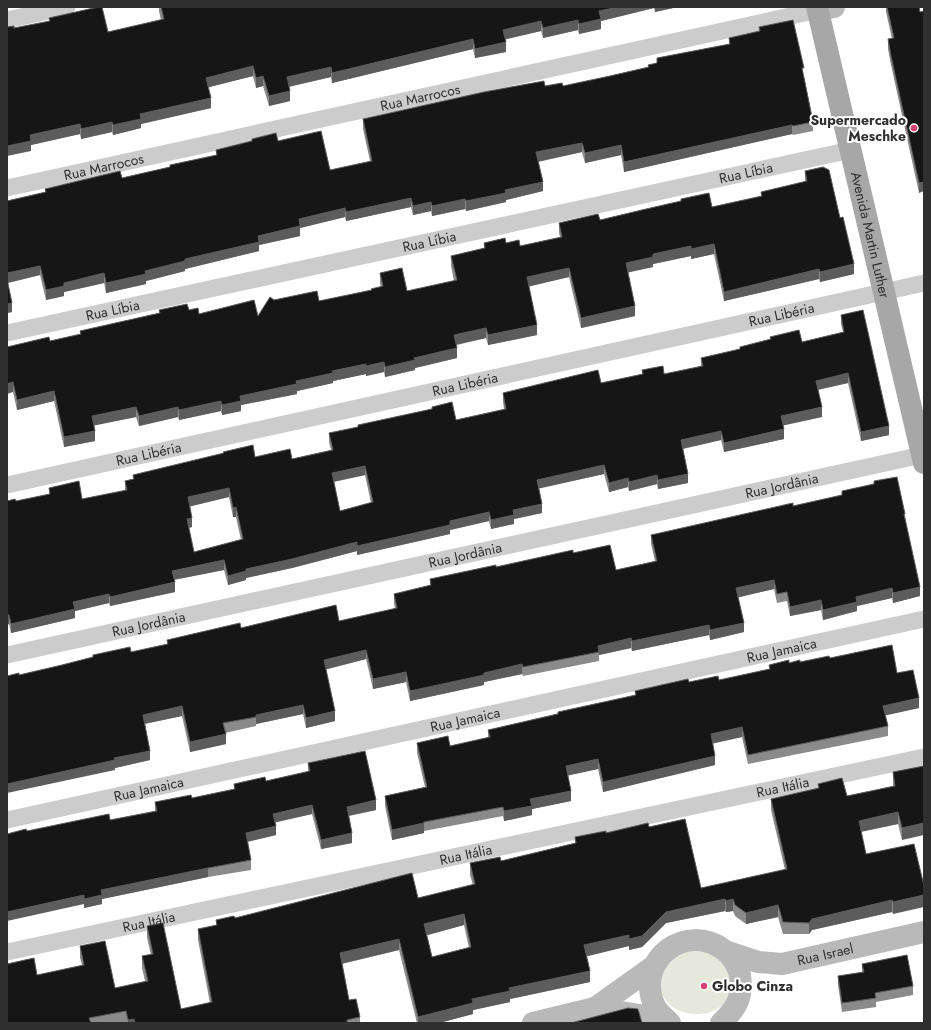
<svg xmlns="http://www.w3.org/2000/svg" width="931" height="1030" font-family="Jost,sans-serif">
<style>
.green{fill:#e6e8dc}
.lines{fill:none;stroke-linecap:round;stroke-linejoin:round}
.street{stroke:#ccc;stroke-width:17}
.secondary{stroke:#b9b9b9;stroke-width:22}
.primary{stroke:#a7a7a7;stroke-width:22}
.wall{fill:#8a8a8a;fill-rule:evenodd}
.shaded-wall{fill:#5c5c5c}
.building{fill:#161616;stroke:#5c5c5c;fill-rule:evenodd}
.poi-dot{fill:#d54275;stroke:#fff;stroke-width:1.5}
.labels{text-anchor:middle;stroke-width:4;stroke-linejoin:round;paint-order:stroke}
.street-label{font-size:14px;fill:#2f2f2f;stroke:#fff}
.poi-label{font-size:14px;font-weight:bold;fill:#2f2f2f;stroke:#fff;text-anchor:end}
</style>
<rect width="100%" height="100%" fill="#fff"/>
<path class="green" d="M 692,946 L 708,947 L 731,969 C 731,976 733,987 731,994 C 714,1030 649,1014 662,974 C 663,971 664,965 666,963 C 670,958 686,950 692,946 Z"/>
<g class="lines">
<g class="street">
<path d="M 7,20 L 67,7"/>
<path id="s1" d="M 7,188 L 818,10"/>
<path id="s2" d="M 7,333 L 851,150"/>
<path id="s3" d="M 7,485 L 924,283"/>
<path id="s4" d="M 7,655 L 922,455"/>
<path id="s5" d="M 7,820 L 924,619"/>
<path id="s6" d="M 7,952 L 924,757"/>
</g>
<g class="secondary">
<path d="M 818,10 L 834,7"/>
<path id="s7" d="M 728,952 L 758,962 L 782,964 L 924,932"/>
<path d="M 595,1008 L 654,966"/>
<path d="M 533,1023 L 595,1008 L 666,1019"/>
<path d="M 670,1023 C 663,1017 656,1011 653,1002 C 637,958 687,922 724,950 C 731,955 738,965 740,975 C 743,997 737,1008 721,1023"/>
</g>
<path class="primary" id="s8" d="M 817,7 L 924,463"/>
</g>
<path class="wall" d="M 159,7 L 678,7 L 655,12 L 654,8 L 601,21 L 601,29 L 579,34 L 578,30 L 543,38 L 541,31 L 506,39 L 506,52 L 475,58 L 473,49 L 332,83 L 331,77 L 289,87 L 290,101 L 269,106 L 263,86 L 256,88 L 253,76 L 208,87 L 211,108 L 141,124 L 141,128 L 113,135 L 112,132 L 81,139 L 80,134 L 31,145 L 31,151 L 14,28 L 49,21 L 49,18 L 108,32 L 161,20 L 159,11 Z
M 886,7 L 919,7 L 920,12 L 919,193 L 891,65 L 888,49 L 888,39 L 892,39 L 886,12 Z
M 759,27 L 804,76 L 813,122 L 813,131 L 793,135 L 792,134 L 624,172 L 621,155 L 585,163 L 582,152 L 538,162 L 543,191 L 506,200 L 506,202 L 466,211 L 465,209 L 432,216 L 431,211 L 413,215 L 411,207 L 346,221 L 345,217 L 300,228 L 300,236 L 259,245 L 259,251 L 185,269 L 185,271 L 146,281 L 146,284 L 106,293 L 104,283 L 64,292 L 64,296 L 46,300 L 40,275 L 8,283 L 12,312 L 7,313 L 7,201 L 45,192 L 45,189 L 122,178 L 170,167 L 170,165 L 216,155 L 216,150 L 252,141 L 252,139 L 278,141 L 330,170 L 370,161 L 363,129 L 363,119 L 545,86 L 563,86 L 610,76 L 648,67 L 648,65 L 657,63 L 657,58 L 729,44 L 729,38 L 759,31 Z
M 805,171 L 840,218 L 854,274 L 820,282 L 819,279 L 724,301 L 714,254 L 691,259 L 691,256 L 653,264 L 653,267 L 628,272 L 635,316 L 581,328 L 569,277 L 529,286 L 537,335 L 488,345 L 486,338 L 457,345 L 457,358 L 415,368 L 415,370 L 385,377 L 384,372 L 366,376 L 366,374 L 333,381 L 333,383 L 297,391 L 297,394 L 241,405 L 241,411 L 222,415 L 221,411 L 179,420 L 178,417 L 139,426 L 136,417 L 94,425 L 95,441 L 64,447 L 54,401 L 17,410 L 13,392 L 7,347 L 50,341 L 80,334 L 80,331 L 159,313 L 159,310 L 189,310 L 199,314 L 258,316 L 274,300 L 319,301 L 371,290 L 381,287 L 380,283 L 380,273 L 407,291 L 454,281 L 451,266 L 451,256 L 484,248 L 484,243 L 506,243 L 520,246 L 560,237 L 559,233 L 559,223 L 600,220 L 712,207 L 761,196 L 761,192 L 805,182 Z
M 841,315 L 889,435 L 861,441 L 848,383 L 818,390 L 822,417 L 783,425 L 784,439 L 724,452 L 721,440 L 683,449 L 688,483 L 658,489 L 657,484 L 629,491 L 628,487 L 609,492 L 604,474 L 539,488 L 542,513 L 514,519 L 514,524 L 491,529 L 489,521 L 450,530 L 450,534 L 357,555 L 357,551 L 292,568 L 246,578 L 246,580 L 228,585 L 224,570 L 174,580 L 175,592 L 110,606 L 109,603 L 75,611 L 75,618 L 11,633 L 9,624 L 7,625 L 16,501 L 49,494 L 49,488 L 82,499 L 125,491 L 125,481 L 133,479 L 133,475 L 223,454 L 223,452 L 255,457 L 292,459 L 331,450 L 329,442 L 329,433 L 358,427 L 358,425 L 432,409 L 432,407 L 456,420 L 504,409 L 503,402 L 503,393 L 601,383 L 642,375 L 642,370 L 664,374 L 701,366 L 701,358 L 740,349 L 740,347 L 770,340 L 770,337 L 802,342 L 843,332 L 841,324 ZM 365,475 L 371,503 L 340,511 L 334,482 ZM 229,497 L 233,517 L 236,517 L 241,540 L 194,552 L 189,528 L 192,527 L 190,506 Z
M 874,481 L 905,521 L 920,596 L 893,603 L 892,598 L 857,606 L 857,611 L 823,620 L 821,610 L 790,616 L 787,601 L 777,603 L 774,589 L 738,597 L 744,632 L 710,640 L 709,635 L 632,651 L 631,648 L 599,655 L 599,661 L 523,676 L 522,674 L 484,682 L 484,685 L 410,701 L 406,682 L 373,689 L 366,659 L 326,669 L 335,721 L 306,728 L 303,714 L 256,724 L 256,726 L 225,733 L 226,744 L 190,752 L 182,716 L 145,724 L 150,760 L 115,768 L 115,770 L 19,675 L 93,658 L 93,655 L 131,652 L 167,644 L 167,640 L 241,628 L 339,621 L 395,609 L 394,603 L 394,594 L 430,586 L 430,579 L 573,553 L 616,570 L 655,561 L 651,544 L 651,535 L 793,506 L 842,496 L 842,491 L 874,484 Z
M 830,658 L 897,673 L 919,708 L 885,715 L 888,726 L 888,736 L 748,764 L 742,737 L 713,743 L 715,765 L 603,792 L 598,769 L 568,775 L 571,801 L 532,809 L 532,815 L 504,821 L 503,816 L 424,831 L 424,833 L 392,840 L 385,806 L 385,796 L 425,787 L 417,753 L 417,743 L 450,746 L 488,738 L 488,730 L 635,695 L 635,691 L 689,682 L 719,680 L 769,669 L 769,665 L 800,662 Z
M 308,763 L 376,810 L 349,816 L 352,843 L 321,849 L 312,814 L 275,822 L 276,835 L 247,842 L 251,860 L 251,870 L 208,877 L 102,899 L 102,904 L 84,908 L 84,904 L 27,831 L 110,820 L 155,811 L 155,802 L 192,798 L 234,789 L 234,784 L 266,781 L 308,772 Z
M 924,766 L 902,840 L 898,824 L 861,832 L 866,854 L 914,844 L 893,914 L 892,912 L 812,930 L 809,934 L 783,934 L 778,917 L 746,924 L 735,916 L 733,911 L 726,912 L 725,911 L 666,923 L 642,947 L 629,950 L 629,946 L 586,956 L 590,982 L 510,999 L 510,1002 L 473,1010 L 473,1014 L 439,1023 L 417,1023 L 399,950 L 342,964 L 349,1000 L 360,1017 L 360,1023 L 127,1023 L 126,1022 L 121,1023 L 7,1023 L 37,975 L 82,965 L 80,958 L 80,946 L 115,988 L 145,981 L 142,968 L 142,956 L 151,955 L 147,938 L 147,926 L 181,1009 L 210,1003 L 198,940 L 198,929 L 216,925 L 216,920 L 418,898 L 473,885 L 470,875 L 470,863 L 501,861 L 575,843 L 575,837 L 649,827 L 701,888 L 785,870 L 771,810 L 771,799 L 818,788 L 818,784 L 847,796 L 893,786 L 893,772 ZM 464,925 L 469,948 L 432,957 L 427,935 Z
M 862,964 L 913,986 L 913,995 L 876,1002 L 876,1007 L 842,1012 L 838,985 L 838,976 L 862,972 Z"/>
<path class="shaded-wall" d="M 618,7 L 654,7 L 654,8 L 601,21 L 601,29 L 579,34 L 579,24 L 599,11 Z
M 655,7 L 678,7 L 655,12 Z
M 578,20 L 578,30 L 543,38 L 543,28 Z
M 541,21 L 541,31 L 503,40 L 503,30 Z
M 473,39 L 473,49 L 332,83 L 332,73 Z
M 506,42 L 506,52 L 475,58 L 475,49 Z
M 253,66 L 253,76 L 206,88 L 206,78 Z
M 331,67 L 331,77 L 287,87 L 287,77 Z
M 263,76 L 263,86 L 256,88 L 256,78 Z
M 290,91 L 290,101 L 269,106 L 269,96 Z
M 211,98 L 211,108 L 141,124 L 141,128 L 113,135 L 113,125 L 140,114 Z
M 112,122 L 112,132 L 81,139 L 81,129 Z
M 80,124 L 80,134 L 31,145 L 31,151 L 7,156 L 7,146 L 30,135 Z
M 792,125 L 792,134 L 624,172 L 624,162 Z
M 582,143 L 582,152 L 536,162 L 536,152 Z
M 621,145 L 621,155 L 585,163 L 585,153 Z
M 543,182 L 543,191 L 506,200 L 506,202 L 466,211 L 466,201 L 505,190 Z
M 924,182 L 924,191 L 919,193 L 919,183 Z
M 411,198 L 411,207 L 346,221 L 346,212 Z
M 465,199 L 465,209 L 432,216 L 432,206 Z
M 431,202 L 431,211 L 413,215 L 413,206 Z
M 345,208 L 345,217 L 300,228 L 300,236 L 259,245 L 259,251 L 185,269 L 185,271 L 146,281 L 146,284 L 106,293 L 106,283 L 185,259 L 258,236 L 299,219 Z
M 714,244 L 714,254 L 691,259 L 691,249 Z
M 691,246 L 691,256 L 653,264 L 653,267 L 626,273 L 626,263 L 653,254 Z
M 854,264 L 854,274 L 820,282 L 820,272 Z
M 40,266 L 40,275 L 7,283 L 7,273 Z
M 569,268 L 569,277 L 527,287 L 527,277 Z
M 819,269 L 819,279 L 724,301 L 724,292 Z
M 104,273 L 104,283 L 64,292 L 64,296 L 46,300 L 46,290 L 64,283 Z
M 12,303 L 12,312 L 7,313 L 7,304 Z
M 635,306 L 635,316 L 581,328 L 581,318 Z
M 537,325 L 537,335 L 488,345 L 488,335 Z
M 486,328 L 486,338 L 454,345 L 454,335 Z
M 457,348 L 457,358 L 415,368 L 415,370 L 385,377 L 385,367 L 414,358 Z
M 384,362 L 384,372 L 366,376 L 366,366 Z
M 366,364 L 366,374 L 333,381 L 333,383 L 297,391 L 297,394 L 241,405 L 241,411 L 222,415 L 222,405 L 240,396 L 332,371 Z
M 848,373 L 848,383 L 816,390 L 816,381 Z
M 13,382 L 13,392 L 7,394 L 7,384 Z
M 54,391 L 54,401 L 17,410 L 17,400 Z
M 221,401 L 221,411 L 179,420 L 179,410 Z
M 136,407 L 136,417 L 92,426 L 92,416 Z
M 178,407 L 178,417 L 139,426 L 139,416 Z
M 822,407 L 822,417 L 781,426 L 781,416 Z
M 889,426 L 889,435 L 861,441 L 861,432 Z
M 784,429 L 784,439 L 724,452 L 724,443 Z
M 95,431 L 95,441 L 64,447 L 64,437 Z
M 721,431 L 721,440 L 681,449 L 681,440 Z
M 604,465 L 604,474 L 537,489 L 537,480 Z
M 365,466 L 365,475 L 332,482 L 332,473 Z
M 688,474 L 688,483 L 658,489 L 658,480 Z
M 657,475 L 657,484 L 629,491 L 629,482 Z
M 628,478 L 628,487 L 609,492 L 609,483 Z
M 229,488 L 229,497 L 188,507 L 188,497 Z
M 542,504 L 542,513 L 514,519 L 514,524 L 491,529 L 491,520 L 513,510 Z
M 236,507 L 236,517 L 233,517 L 233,508 Z
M 489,512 L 489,521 L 450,530 L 450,534 L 357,555 L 357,546 L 450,521 Z
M 192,518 L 192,527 L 187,528 L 187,519 Z
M 357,542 L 357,551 L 292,568 L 246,578 L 246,580 L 228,585 L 228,576 L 246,569 Z
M 224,560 L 224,570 L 172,580 L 172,571 Z
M 774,580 L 774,589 L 736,598 L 736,588 Z
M 175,582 L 175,592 L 110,606 L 110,597 Z
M 920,587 L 920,596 L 893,603 L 893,593 Z
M 892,588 L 892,598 L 857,606 L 857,611 L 823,620 L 823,610 L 856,597 Z
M 109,594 L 109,603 L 75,611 L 75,618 L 11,633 L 11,624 L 73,602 Z
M 821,600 L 821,610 L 790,616 L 790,607 Z
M 7,615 L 9,615 L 9,624 L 7,625 Z
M 744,623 L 744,632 L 710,640 L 710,630 Z
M 709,625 L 709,635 L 632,651 L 632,641 Z
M 631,638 L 631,648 L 599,655 L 598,646 Z
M 366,650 L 366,659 L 324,670 L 324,660 Z
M 522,664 L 522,674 L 484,682 L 484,685 L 410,701 L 410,691 L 484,673 Z
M 406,672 L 406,682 L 373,689 L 373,679 Z
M 919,698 L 919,708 L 883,716 L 883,706 Z
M 303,705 L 303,714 L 256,724 L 256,715 Z
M 182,706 L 182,716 L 143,724 L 143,715 Z
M 335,711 L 335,721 L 306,728 L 306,718 Z
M 742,727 L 742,737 L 711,744 L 711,734 Z
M 226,734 L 226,744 L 190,752 L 190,742 Z
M 150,751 L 150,760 L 115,768 L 115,770 L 7,793 L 7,784 L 114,758 Z
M 715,756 L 715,765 L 603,792 L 603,782 Z
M 598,759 L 598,769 L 566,776 L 566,766 Z
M 571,791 L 571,801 L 532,809 L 532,815 L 504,821 L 504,811 L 530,799 Z
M 376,800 L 376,810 L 347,816 L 347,807 Z
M 312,805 L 312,814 L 273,823 L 273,814 Z
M 898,812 L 898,824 L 859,832 L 859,821 Z
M 424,823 L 424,833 L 392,840 L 392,830 Z
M 924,823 L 924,835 L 902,840 L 902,828 Z
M 276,826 L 276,835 L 246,842 L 246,833 Z
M 352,833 L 352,843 L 321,849 L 321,840 Z
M 208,868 L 208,877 L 102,899 L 102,904 L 84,908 L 84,899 L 101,890 Z
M 84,895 L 84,904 L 7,921 L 7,912 Z
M 924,895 L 924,907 L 893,914 L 893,902 Z
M 725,899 L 725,911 L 666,923 L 642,947 L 629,950 L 629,939 L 666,912 Z
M 733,899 L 733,911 L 726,912 L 726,901 Z
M 892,900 L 892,912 L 812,930 L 809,934 L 809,923 L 812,919 Z
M 778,905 L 778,917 L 746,924 L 746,913 Z
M 464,914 L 464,925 L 424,936 L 424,924 Z
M 629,935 L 629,946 L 584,957 L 584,945 Z
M 399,939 L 399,950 L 340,964 L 340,953 Z
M 590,971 L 590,982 L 510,999 L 510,1002 L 473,1010 L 473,1014 L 439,1023 L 418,1023 L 418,1017 L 472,999 L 509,988 Z
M 134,1019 L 134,1023 L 128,1023 L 128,1020 Z"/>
<path class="building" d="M 98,7 L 102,7 L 108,32 L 164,19 L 161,7 L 618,7 L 599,11 L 601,19 L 579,24 L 578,20 L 543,28 L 541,21 L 503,30 L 506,42 L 475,49 L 473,39 L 332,73 L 331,67 L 287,77 L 290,91 L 269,96 L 263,76 L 256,78 L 253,66 L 206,78 L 211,98 L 140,114 L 141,119 L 113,125 L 112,122 L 81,129 L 80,124 L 30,135 L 31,141 L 7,146 L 7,27 L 14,26 L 14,28 L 50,21 L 49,18 Z
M 887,7 L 919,7 L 920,12 L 924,11 L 924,182 L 919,183 L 891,56 L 888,39 L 894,38 Z
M 793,20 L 804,68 L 802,68 L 813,122 L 793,126 L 792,125 L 624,162 L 621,145 L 585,153 L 582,143 L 536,152 L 543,182 L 505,190 L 506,193 L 466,201 L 465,199 L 432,206 L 431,202 L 413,206 L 411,198 L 346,212 L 345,208 L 299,219 L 300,226 L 258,236 L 259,242 L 185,259 L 185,261 L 145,271 L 146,274 L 106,283 L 104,273 L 64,283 L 64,286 L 46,290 L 40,266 L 7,273 L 7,201 L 46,192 L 45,189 L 120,171 L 122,178 L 170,167 L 170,165 L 217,155 L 216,150 L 252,141 L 252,139 L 276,133 L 278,141 L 321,131 L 330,170 L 372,161 L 363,119 L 484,92 L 544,81 L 545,86 L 562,83 L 563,86 L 610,76 L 649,67 L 648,65 L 657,63 L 657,58 L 730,44 L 729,38 L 760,31 L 759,27 Z
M 823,167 L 829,170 L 840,218 L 843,217 L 854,264 L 820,272 L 819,269 L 724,292 L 714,244 L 691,249 L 691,246 L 653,254 L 653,257 L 626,263 L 635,306 L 581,318 L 569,268 L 527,277 L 537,325 L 488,335 L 486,328 L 454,335 L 457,348 L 414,358 L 415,360 L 385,367 L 384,362 L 366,366 L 366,364 L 332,371 L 333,373 L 296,381 L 297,384 L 240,396 L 241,401 L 222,405 L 221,401 L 179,410 L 178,407 L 139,416 L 136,407 L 92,416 L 95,431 L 64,437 L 54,391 L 17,400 L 13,382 L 7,384 L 7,347 L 49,337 L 50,341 L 81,334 L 80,331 L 160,313 L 159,310 L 187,304 L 189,310 L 198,308 L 199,314 L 254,300 L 258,316 L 270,297 L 274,300 L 317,291 L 319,301 L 372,290 L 371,289 L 383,286 L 380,273 L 402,268 L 407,291 L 457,280 L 451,256 L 485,248 L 484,243 L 505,238 L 506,243 L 519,240 L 520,246 L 562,237 L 559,223 L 598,214 L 600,220 L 646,209 L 681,201 L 681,199 L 709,193 L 712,207 L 762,196 L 761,192 L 807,181 L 805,171 Z
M 7,279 L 12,303 L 7,304 Z
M 863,310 L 889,426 L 861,432 L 848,373 L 816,381 L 822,407 L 781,416 L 784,429 L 724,443 L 721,431 L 681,440 L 688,474 L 658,480 L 657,475 L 629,482 L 628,478 L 609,483 L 604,465 L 537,480 L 542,504 L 513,510 L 514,515 L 491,520 L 489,512 L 450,521 L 450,525 L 357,546 L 357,542 L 292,559 L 246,569 L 246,571 L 228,576 L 224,560 L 172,571 L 175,582 L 110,597 L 109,594 L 73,602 L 75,609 L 11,624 L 9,615 L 7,615 L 7,501 L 15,499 L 16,501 L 50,494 L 49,488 L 79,481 L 82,499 L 127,490 L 125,481 L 134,479 L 133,475 L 224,453 L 223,452 L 253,445 L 255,457 L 290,449 L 292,459 L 333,450 L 329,433 L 358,427 L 358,425 L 432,409 L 432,407 L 452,402 L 456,420 L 506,409 L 503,393 L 598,370 L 601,383 L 643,374 L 642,370 L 663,366 L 664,374 L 703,366 L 701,358 L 740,349 L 740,347 L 771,339 L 770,337 L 799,330 L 802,342 L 844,332 L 841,315 ZM 365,466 L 373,502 L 340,511 L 332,473 ZM 229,488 L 233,508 L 236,507 L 243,539 L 194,552 L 187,519 L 192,518 L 188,497 Z
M 897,477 L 905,514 L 904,514 L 920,587 L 893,593 L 892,588 L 856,597 L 857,602 L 823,610 L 821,600 L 790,607 L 787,592 L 777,594 L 774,580 L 736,588 L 744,623 L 710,630 L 709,625 L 632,641 L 631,638 L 598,646 L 599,652 L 523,667 L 522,664 L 484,673 L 484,675 L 410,691 L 406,672 L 373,679 L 366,650 L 324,660 L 335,711 L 306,718 L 303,705 L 256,715 L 256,717 L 223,723 L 226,734 L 190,742 L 182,706 L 143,715 L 150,751 L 114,758 L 115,760 L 7,784 L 7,676 L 19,673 L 19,675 L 62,665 L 93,657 L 93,655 L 130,647 L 131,652 L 168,644 L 167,640 L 240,623 L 241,628 L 336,605 L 339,621 L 397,608 L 394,594 L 431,585 L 430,579 L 496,565 L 496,567 L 573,550 L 573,553 L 610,545 L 616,570 L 657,561 L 651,535 L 793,503 L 793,506 L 842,495 L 842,491 L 874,484 L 874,481 Z
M 892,645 L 897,673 L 913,670 L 919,698 L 883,706 L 888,726 L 748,755 L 742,727 L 711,734 L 715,756 L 603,782 L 598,759 L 566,766 L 571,791 L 530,799 L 532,806 L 504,811 L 503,807 L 424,822 L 424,823 L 392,830 L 385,796 L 427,787 L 417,743 L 448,736 L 450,746 L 490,737 L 488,730 L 558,714 L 558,712 L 636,695 L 635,691 L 688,679 L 689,682 L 718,676 L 719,680 L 770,669 L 769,665 L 789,660 L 789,663 L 800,660 L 800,662 L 829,656 L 830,658 Z
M 365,751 L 376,800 L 347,807 L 352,833 L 321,840 L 312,805 L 273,814 L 276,826 L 246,833 L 251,860 L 208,868 L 101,890 L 102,895 L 84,899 L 84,895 L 7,912 L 7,834 L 26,829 L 27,831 L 109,814 L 110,820 L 157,811 L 155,802 L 191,795 L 192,798 L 235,789 L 234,784 L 265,777 L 266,781 L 310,771 L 308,763 Z
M 924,766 L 924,823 L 902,828 L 898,812 L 859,821 L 866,854 L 914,844 L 924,886 L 924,895 L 893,902 L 892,900 L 812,919 L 809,923 L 783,922 L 778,905 L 746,913 L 735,905 L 733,899 L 726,901 L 725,899 L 666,912 L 642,936 L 629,939 L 629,935 L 584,945 L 590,971 L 509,988 L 510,991 L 472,999 L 473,1003 L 418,1017 L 399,939 L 340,953 L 349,1000 L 356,999 L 360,1017 L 347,1020 L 347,1023 L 135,1023 L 134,1019 L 128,1020 L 126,1011 L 89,1018 L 91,1023 L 7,1023 L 7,964 L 34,958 L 37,975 L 84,965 L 80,946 L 105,941 L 115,988 L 148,981 L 142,956 L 153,954 L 147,926 L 163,923 L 181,1009 L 212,1002 L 198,929 L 217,925 L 216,920 L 234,916 L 235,918 L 412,873 L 418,898 L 475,884 L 470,863 L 500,857 L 501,861 L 576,843 L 575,837 L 606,831 L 606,833 L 648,823 L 649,827 L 685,819 L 701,888 L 787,869 L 771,799 L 819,788 L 818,784 L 842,778 L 847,796 L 895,786 L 893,772 ZM 464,914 L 471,947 L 432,957 L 424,924 Z
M 907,955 L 913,986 L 875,993 L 876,998 L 842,1003 L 838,976 L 864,972 L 862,964 Z
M 628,1008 L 638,1009 L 642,1023 L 571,1023 Z"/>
<g class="poi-dot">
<circle cx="914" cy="128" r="4"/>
<circle cx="704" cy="986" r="4"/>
</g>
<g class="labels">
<g class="street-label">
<text dy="5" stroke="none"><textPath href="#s1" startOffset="423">Rua Marrocos</textPath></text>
<text dy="5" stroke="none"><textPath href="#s1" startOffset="99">Rua Marrocos</textPath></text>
<text dy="5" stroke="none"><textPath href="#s2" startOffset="756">Rua Líbia</textPath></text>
<text dy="5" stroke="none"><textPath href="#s8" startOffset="234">Avenida Martin Luther</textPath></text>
<text dy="5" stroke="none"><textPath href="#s2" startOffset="432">Rua Líbia</textPath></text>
<text dy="5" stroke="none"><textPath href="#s2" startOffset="108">Rua Líbia</textPath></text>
<text dy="5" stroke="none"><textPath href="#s3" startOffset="793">Rua Libéria</textPath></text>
<text dy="5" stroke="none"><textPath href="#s3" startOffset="469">Rua Libéria</textPath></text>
<text dy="5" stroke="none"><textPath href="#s3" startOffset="145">Rua Libéria</textPath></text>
<text dy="5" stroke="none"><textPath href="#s4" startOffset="793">Rua Jordânia</textPath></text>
<text dy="5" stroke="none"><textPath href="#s4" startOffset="469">Rua Jordânia</textPath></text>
<text dy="5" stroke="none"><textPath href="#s4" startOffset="145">Rua Jordânia</textPath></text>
<text dy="5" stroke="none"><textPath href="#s5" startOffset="793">Rua Jamaica</textPath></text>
<text dy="5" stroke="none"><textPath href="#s5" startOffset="469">Rua Jamaica</textPath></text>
<text dy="5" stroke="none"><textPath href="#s6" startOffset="793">Rua Itália</textPath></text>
<text dy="5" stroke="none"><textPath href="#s5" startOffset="145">Rua Jamaica</textPath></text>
<text dy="5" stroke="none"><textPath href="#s6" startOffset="469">Rua Itália</textPath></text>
<text dy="5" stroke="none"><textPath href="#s6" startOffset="145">Rua Itália</textPath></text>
<text dy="5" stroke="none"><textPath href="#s7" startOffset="100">Rua Israel</textPath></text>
</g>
<g class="poi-label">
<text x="906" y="125">Supermercado<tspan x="906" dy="16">Meschke</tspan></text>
<text x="712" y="991" text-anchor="start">Globo Cinza</text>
</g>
</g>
<rect width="931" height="1030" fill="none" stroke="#2f2f2f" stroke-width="16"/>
</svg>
